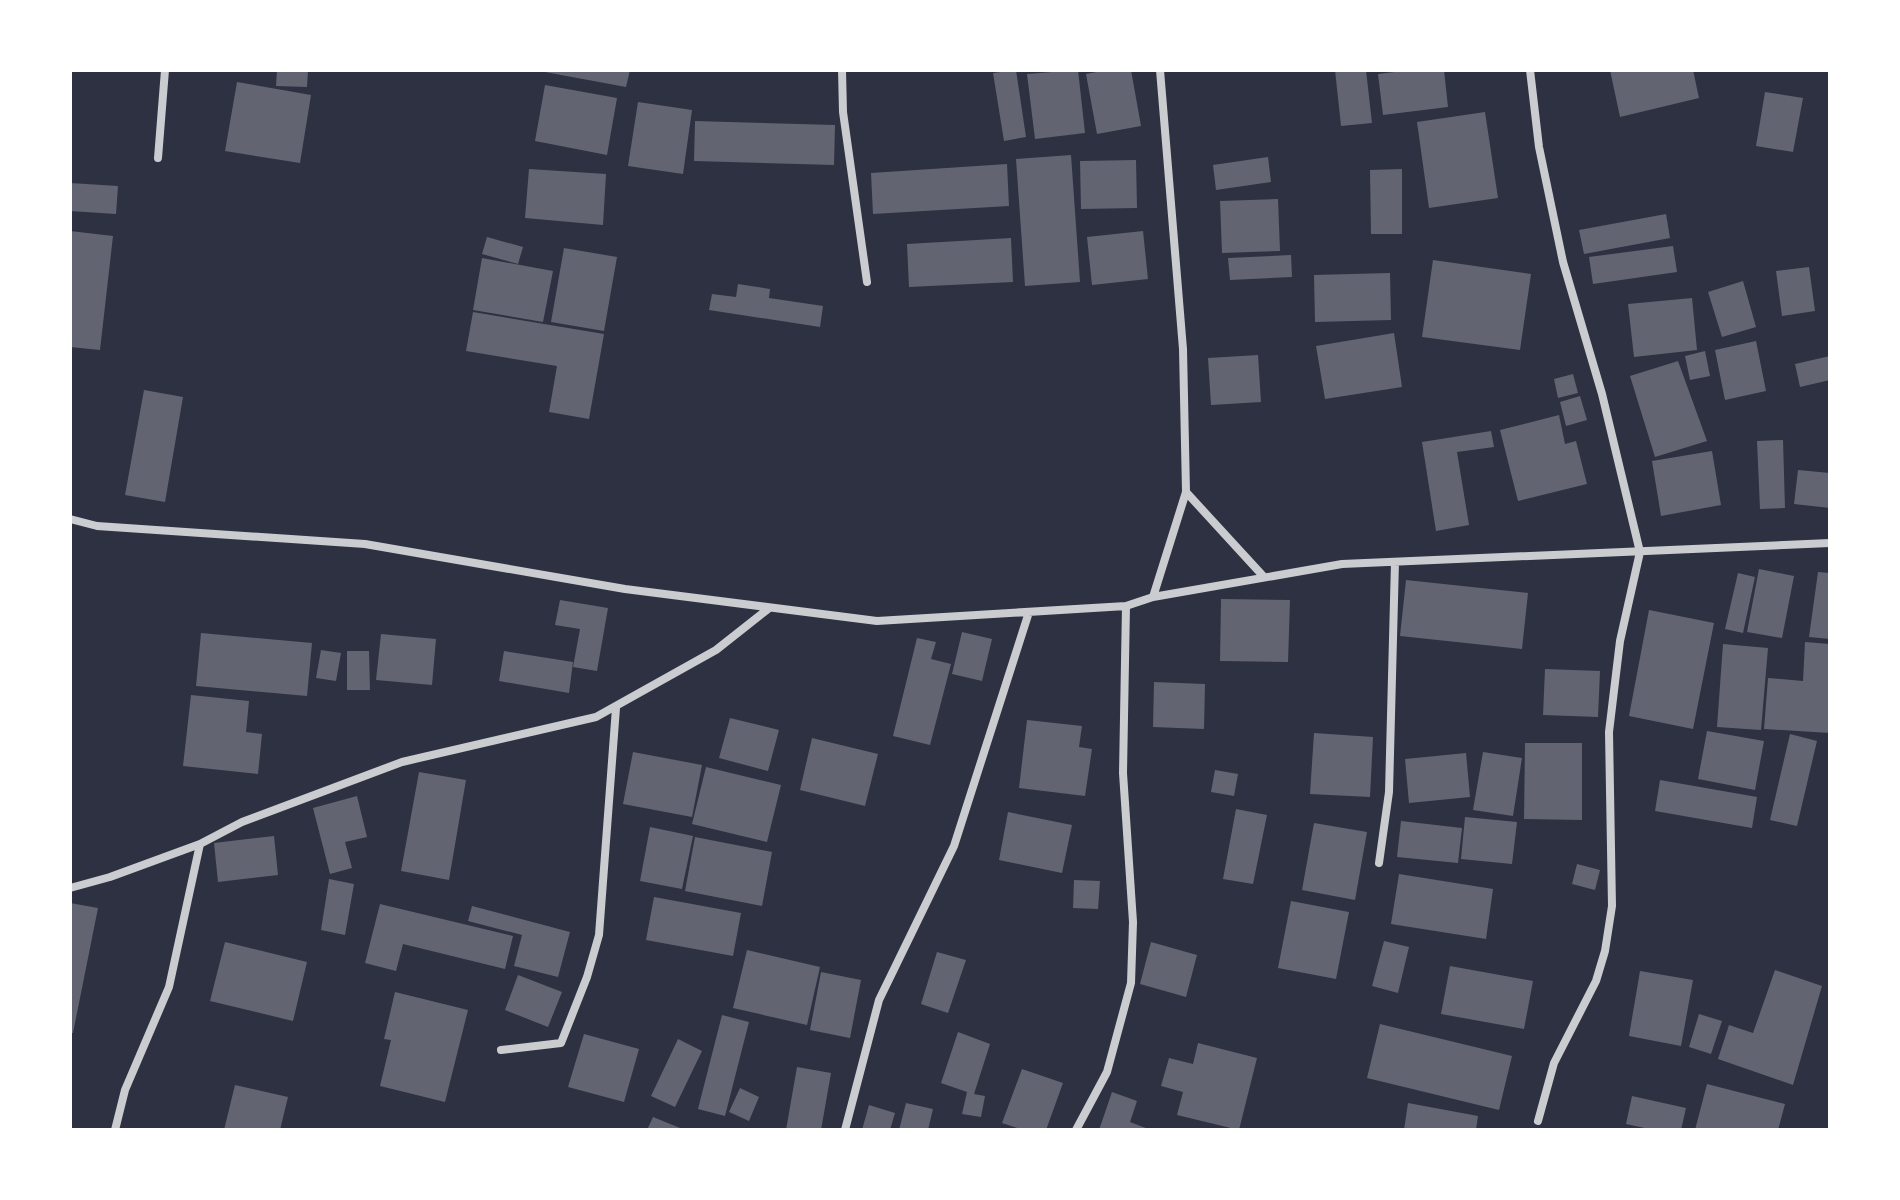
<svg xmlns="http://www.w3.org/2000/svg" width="1900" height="1200" font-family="Raleway,sans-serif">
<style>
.building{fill:#626471}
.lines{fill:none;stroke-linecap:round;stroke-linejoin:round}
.minor{stroke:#caccd0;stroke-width:8}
</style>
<rect width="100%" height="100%" fill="#2d3142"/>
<path class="building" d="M 277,70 L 308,70 L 307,87 L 276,86 Z
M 534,70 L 630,70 L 626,87 Z
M 1016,70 L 1026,137 L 1004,141 L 993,73 Z
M 1078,70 L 1085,133 L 1035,139 L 1027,74 Z
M 1107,70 L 1131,70 L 1141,126 L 1097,134 L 1086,74 Z
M 1335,70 L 1366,70 L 1372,123 L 1341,126 Z
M 1411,70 L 1444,70 L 1448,107 L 1383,115 L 1378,74 Z
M 1610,70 L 1693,70 L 1699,98 L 1620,117 Z
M 237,82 L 311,95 L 300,163 L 225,151 Z
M 545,85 L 617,98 L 607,155 L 535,141 Z
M 1765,92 L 1803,98 L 1793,152 L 1756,146 Z
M 638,102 L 692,110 L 683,174 L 628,166 Z
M 1485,112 L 1498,198 L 1429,208 L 1417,122 Z
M 695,121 L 835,125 L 834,165 L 694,161 Z
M 1071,155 L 1080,282 L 1025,286 L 1016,159 Z
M 1268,157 L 1271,182 L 1216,190 L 1213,165 Z
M 1136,160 L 1137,208 L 1081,209 L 1080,161 Z
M 1007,164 L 1009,206 L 873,214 L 871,173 Z
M 529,169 L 606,174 L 603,225 L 525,218 Z
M 1402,169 L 1402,234 L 1371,234 L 1370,170 Z
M 70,183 L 118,186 L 116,214 L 70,211 Z
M 1278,199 L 1280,251 L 1222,253 L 1220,201 Z
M 1666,214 L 1670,238 L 1584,254 L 1579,230 Z
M 70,231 L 113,236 L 100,350 L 70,347 Z
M 1143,231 L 1148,279 L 1092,285 L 1087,237 Z
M 487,237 L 523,247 L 518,264 L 482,254 Z
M 1011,238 L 1013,282 L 909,287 L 907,244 Z
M 1673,246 L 1677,272 L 1593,284 L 1589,257 Z
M 564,248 L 617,257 L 604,331 L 551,322 Z
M 1291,255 L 1292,277 L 1230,280 L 1228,258 Z
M 482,258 L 553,271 L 543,322 L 473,310 Z
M 1433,260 L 1531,274 L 1520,350 L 1422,337 Z
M 1809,267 L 1815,311 L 1782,316 L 1776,271 Z
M 1390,273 L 1391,320 L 1315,322 L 1314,275 Z
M 1743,281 L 1756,327 L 1722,337 L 1708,292 Z
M 738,284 L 770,289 L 769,298 L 823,306 L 820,327 L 709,310 L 712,294 L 736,297 Z
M 1692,298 L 1697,350 L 1634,357 L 1628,304 Z
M 473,312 L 604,334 L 589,419 L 549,412 L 557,366 L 466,351 Z
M 1394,333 L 1402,387 L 1325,399 L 1316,346 Z
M 1756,341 L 1766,391 L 1725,400 L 1715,350 Z
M 1705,351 L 1710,376 L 1690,380 L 1685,356 Z
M 1258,355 L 1261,402 L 1211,405 L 1208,358 Z
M 1830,356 L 1830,380 L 1800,387 L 1795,364 Z
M 1678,361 L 1707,441 L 1655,457 L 1630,376 Z
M 1573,374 L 1578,393 L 1558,398 L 1554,379 Z
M 144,390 L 183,397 L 165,502 L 125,495 Z
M 1580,396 L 1587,420 L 1566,426 L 1560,402 Z
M 1559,415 L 1565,444 L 1576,441 L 1587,484 L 1518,501 L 1500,430 Z
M 1491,431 L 1494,447 L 1457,452 L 1469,525 L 1436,531 L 1422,442 Z
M 1783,440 L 1785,508 L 1760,509 L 1757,441 Z
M 1712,451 L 1721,505 L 1661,516 L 1652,461 Z
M 1798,470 L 1830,473 L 1830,508 L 1794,504 Z
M 1759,569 L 1794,576 L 1782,638 L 1747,632 Z
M 1818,572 L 1830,573 L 1830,639 L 1809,637 Z
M 1738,573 L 1755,577 L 1743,633 L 1725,629 Z
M 1406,580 L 1528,593 L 1522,649 L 1400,636 Z
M 1221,599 L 1290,600 L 1288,662 L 1220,661 Z
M 560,600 L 608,608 L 597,671 L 573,667 L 580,629 L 555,625 Z
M 1649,610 L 1714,623 L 1693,729 L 1629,716 Z
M 962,632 L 992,639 L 982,681 L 952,674 Z
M 201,633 L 312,643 L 307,696 L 196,686 Z
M 381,634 L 436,639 L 432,685 L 376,680 Z
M 917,638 L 936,642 L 931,659 L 951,664 L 930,745 L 893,736 Z
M 1805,642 L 1830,644 L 1830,733 L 1764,729 L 1768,678 L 1803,681 Z
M 1723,644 L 1768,648 L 1761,730 L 1717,727 Z
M 321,650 L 341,653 L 336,681 L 316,678 Z
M 347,651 L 369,651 L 370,690 L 347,690 Z
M 504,651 L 573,662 L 569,693 L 499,681 Z
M 1545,669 L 1600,671 L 1598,717 L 1543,715 Z
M 1154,682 L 1205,684 L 1204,729 L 1153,727 Z
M 191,695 L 249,701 L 246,732 L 262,734 L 258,774 L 183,766 Z
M 730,718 L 779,730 L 768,771 L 719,758 Z
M 1027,720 L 1082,726 L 1079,747 L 1092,749 L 1085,796 L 1019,788 Z
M 1707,731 L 1764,741 L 1755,790 L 1698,779 Z
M 1314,733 L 1373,737 L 1370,797 L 1310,794 Z
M 1790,734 L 1817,741 L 1797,826 L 1770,820 Z
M 812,738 L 878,754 L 865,806 L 800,790 Z
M 1525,743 L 1582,743 L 1582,820 L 1524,819 Z
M 633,752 L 702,765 L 692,817 L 623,804 Z
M 1483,752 L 1522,758 L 1513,816 L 1473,810 Z
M 1466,753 L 1470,797 L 1409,803 L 1405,759 Z
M 706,767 L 781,785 L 767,842 L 692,824 Z
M 1215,770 L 1238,774 L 1234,796 L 1211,792 Z
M 419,772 L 466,780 L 449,880 L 401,871 Z
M 1660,780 L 1757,797 L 1752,828 L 1655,811 Z
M 357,796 L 367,837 L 345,842 L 352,868 L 330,874 L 313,808 Z
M 1236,809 L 1267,815 L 1253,884 L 1223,879 Z
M 1008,812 L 1072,825 L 1062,873 L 999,860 Z
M 1465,817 L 1517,822 L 1512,864 L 1461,859 Z
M 1401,821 L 1462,828 L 1458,863 L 1397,857 Z
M 1314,823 L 1367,832 L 1355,900 L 1302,890 Z
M 650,827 L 693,836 L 682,889 L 640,881 Z
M 274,836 L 278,875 L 218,882 L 214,843 Z
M 695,837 L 772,852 L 762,906 L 685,891 Z
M 1577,864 L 1600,870 L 1595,890 L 1572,884 Z
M 1399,874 L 1493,889 L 1486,939 L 1391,924 Z
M 329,879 L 354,884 L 345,935 L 321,930 Z
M 1074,880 L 1100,881 L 1098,909 L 1073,908 Z
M 654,897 L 741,913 L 733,956 L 646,940 Z
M 1291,901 L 1349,912 L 1336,979 L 1278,968 Z
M 70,903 L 98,908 L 73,1033 L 70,1033 Z
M 380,904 L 513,936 L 505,969 L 403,944 L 396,971 L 365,963 Z
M 472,906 L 570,932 L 558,977 L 514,966 L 522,935 L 468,921 Z
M 1384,941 L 1409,947 L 1398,993 L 1372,986 Z
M 225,942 L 307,962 L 293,1021 L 210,1001 Z
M 1151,942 L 1197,955 L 1186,997 L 1140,984 Z
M 747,950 L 820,967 L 807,1025 L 733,1008 Z
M 937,952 L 966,960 L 948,1013 L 921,1004 Z
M 1450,966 L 1533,981 L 1524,1029 L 1441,1014 Z
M 1775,970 L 1822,986 L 1793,1085 L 1718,1059 L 1729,1025 L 1753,1033 Z
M 1640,971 L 1693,980 L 1681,1046 L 1629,1036 Z
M 821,972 L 861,980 L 850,1038 L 810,1030 Z
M 518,975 L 562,992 L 548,1027 L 505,1010 Z
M 395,992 L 468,1010 L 445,1102 L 380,1086 L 391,1040 L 384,1039 Z
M 1699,1014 L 1722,1021 L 1711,1054 L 1689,1047 Z
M 722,1015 L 749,1022 L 725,1116 L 698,1109 Z
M 1380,1024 L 1512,1056 L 1499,1110 L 1367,1078 Z
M 958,1032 L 990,1044 L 974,1094 L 985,1096 L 981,1117 L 962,1114 L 967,1092 L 941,1083 Z
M 584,1034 L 639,1049 L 624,1102 L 568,1087 Z
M 678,1039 L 702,1051 L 675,1107 L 651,1096 Z
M 1198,1043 L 1257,1058 L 1239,1130 L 1177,1115 L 1183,1092 L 1161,1086 L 1169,1058 L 1193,1064 Z
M 797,1067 L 831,1073 L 821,1130 L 786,1130 Z
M 1022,1069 L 1063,1083 L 1046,1130 L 1023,1130 L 1002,1123 Z
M 1707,1084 L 1785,1104 L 1778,1130 L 1695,1130 Z
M 235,1085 L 288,1097 L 280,1130 L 224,1130 Z
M 740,1088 L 759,1097 L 749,1121 L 729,1112 Z
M 1112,1092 L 1137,1101 L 1130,1122 L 1151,1130 L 1099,1130 Z
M 1632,1096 L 1686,1108 L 1681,1130 L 1654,1130 L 1626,1124 Z
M 906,1103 L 933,1109 L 928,1130 L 899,1130 Z
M 1408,1103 L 1478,1116 L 1476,1130 L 1404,1130 Z
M 869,1105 L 895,1113 L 890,1130 L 862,1130 Z
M 653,1117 L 685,1130 L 647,1130 Z"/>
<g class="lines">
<path class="minor" d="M 842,70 L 843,112 L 867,282
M 1530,70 L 1539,147 L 1563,262 L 1602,394 L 1640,552 L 1620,641 L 1609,732 L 1612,906 L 1605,951 L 1596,981 L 1554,1063 L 1538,1121
M 158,158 L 165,70
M 1186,492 L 1264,577
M 70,519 L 97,526 L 365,544 L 625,589 L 877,621 L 1126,606
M 1153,597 L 1186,492 L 1183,349 L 1160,70
M 1379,863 L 1389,792 L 1395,562
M 70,888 L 110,877 L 200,844 L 242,822 L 402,762 L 596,717 L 716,650 L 768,609
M 501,1050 L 561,1043 L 587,977 L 599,935 L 616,708
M 115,1130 L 125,1090 L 169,987 L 200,844
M 845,1130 L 879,1000 L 954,846 L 1029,612
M 1076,1130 L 1107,1072 L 1131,983 L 1133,922 L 1123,773 L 1126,606 L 1153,597 L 1342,564 L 1830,543"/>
</g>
<rect width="1900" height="1200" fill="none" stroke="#ffffff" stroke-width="144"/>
</svg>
